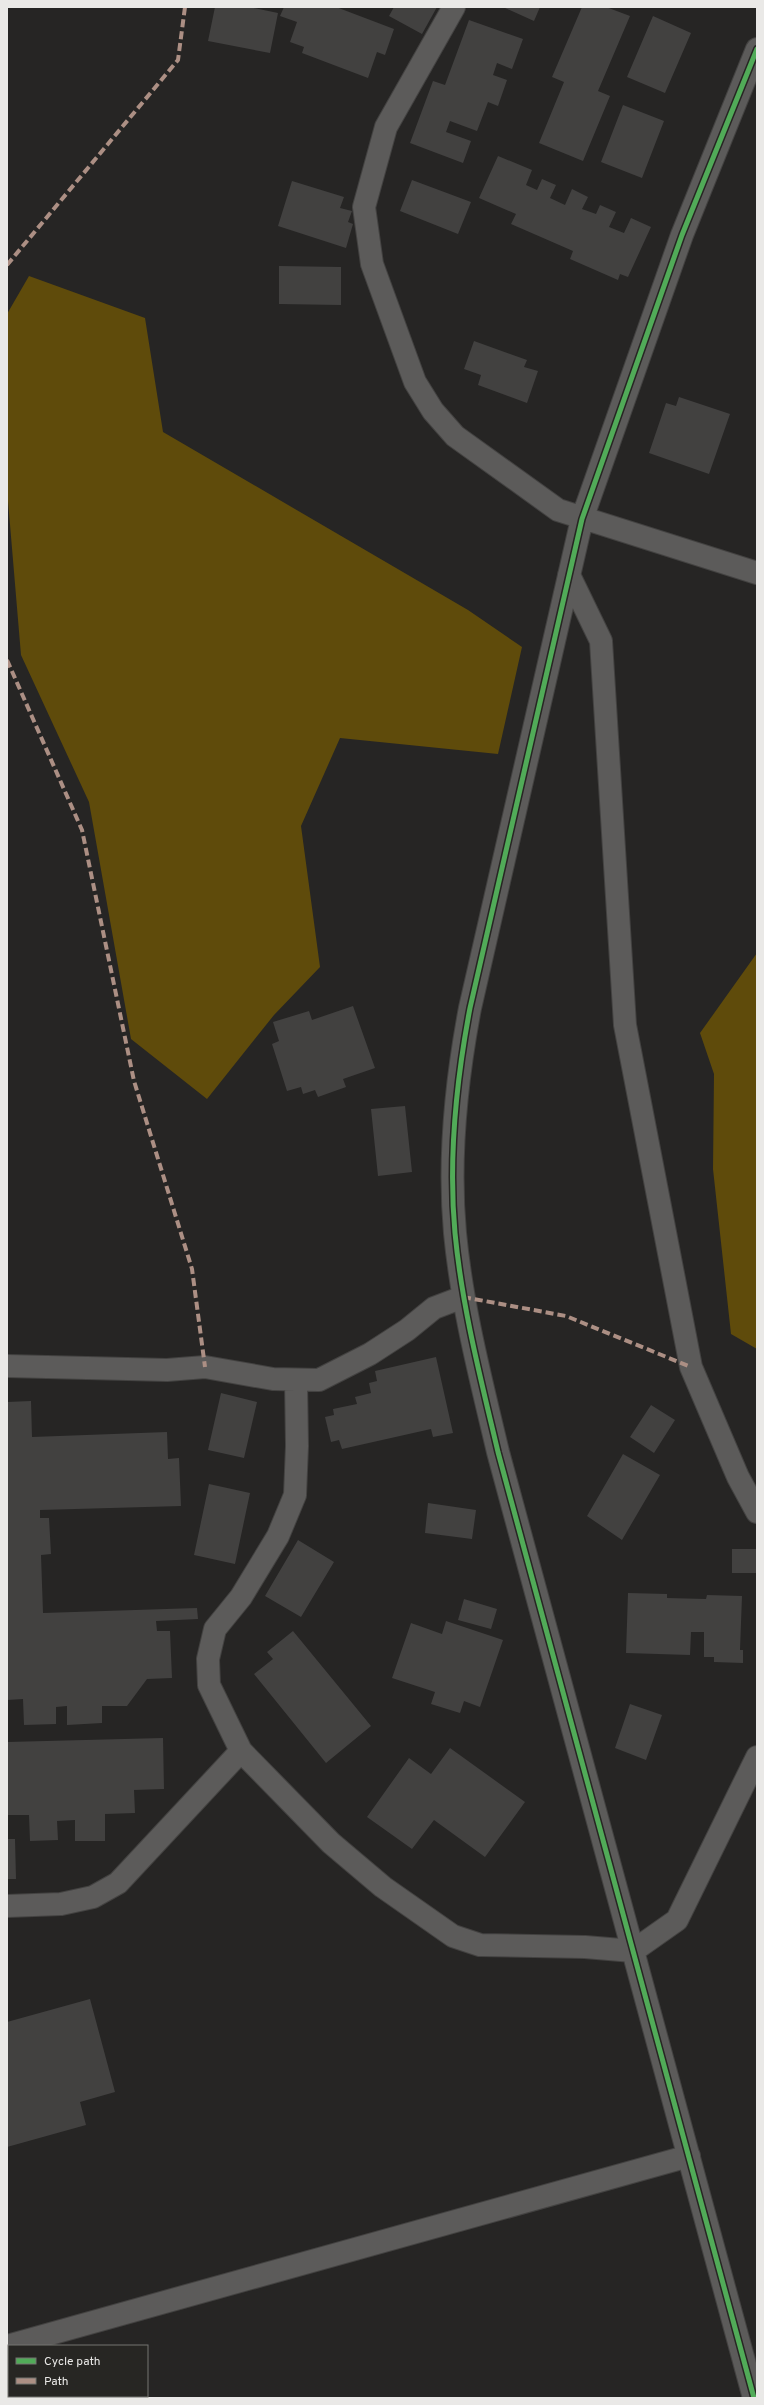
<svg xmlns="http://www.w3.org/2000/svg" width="764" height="2405" font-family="Overpass,sans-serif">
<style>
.forest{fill:#5f4b0b}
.building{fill:#424140}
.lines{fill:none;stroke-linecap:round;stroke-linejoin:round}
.minor-casing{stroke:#434241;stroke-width:24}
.minor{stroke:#5c5b5a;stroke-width:22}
.quiet{stroke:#ac8f84;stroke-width:4;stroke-dasharray:8 4;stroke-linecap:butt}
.cycleway-casing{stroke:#272623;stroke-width:8}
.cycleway{stroke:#51ab58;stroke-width:5}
</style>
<rect width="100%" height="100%" fill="#262524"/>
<path class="forest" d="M 29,276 L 145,318 L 163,432 L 468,610 L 522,647 L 498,754 L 340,738 L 301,826 L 320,967 L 274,1015 L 207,1099 L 131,1039 L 89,802 L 21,655 L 7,489 L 7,314 Z
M 757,953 L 757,1349 L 731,1334 L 713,1169 L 714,1074 L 700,1033 Z"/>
<path class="building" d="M 215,7 L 249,7 L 278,13 L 270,53 L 208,41 Z
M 284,7 L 336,7 L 394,29 L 385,55 L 377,52 L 368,78 L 302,53 L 304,47 L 290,42 L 297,22 L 280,16 Z
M 394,7 L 437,7 L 422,34 L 389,16 Z
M 503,7 L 540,7 L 534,21 Z
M 582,7 L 606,7 L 630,16 L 598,91 L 610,96 L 583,161 L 539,143 L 564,82 L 552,77 Z
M 653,16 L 691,33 L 665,93 L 627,77 Z
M 469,20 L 523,39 L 512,69 L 497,63 L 493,75 L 507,80 L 498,106 L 488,102 L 477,131 L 450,121 L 446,132 L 471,141 L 463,163 L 410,143 L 433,81 L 445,85 Z
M 623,105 L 664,121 L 642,178 L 601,162 Z
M 498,156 L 532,170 L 526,185 L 537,190 L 542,179 L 556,185 L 550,198 L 565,205 L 572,189 L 588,197 L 582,209 L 596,214 L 600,205 L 616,212 L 609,227 L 624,233 L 631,218 L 651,227 L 628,277 L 620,274 L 618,280 L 570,259 L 573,251 L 511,224 L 516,214 L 479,198 Z
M 412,180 L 471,202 L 458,234 L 400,211 Z
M 292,181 L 344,197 L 340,208 L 352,211 L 348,222 L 353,224 L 346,248 L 278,226 Z
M 279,266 L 341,267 L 341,305 L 279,304 Z
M 474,341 L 527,360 L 524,367 L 538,371 L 527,403 L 478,385 L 481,375 L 464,369 Z
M 679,397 L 730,414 L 709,474 L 649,453 L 666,403 L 676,406 Z
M 353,1006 L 375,1068 L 343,1079 L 346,1087 L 318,1097 L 315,1090 L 303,1094 L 301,1087 L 287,1091 L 272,1044 L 279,1041 L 273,1022 L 309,1011 L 312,1020 Z
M 405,1106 L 412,1172 L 378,1176 L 371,1109 Z
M 436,1357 L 453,1433 L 433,1437 L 431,1429 L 342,1449 L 339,1440 L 331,1442 L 325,1417 L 334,1415 L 333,1409 L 357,1404 L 355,1397 L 371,1393 L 369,1383 L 377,1381 L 375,1371 Z
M 221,1393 L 257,1402 L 244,1458 L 208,1450 Z
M 31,1401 L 32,1437 L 167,1432 L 168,1459 L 179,1458 L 181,1506 L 40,1510 L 40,1518 L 49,1518 L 51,1554 L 41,1555 L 43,1613 L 197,1608 L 198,1619 L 156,1621 L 157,1631 L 170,1631 L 172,1678 L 147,1679 L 127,1706 L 102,1706 L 102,1723 L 67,1725 L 67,1706 L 56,1707 L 56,1724 L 24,1725 L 23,1699 L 7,1700 L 7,1402 Z
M 651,1405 L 675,1420 L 654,1453 L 630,1437 Z
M 623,1454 L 660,1475 L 622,1540 L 587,1516 Z
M 209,1484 L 250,1493 L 235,1564 L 194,1555 Z
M 428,1503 L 476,1510 L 472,1539 L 425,1533 Z
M 298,1540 L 334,1562 L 301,1617 L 265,1596 Z
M 732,1549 L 757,1549 L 757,1573 L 732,1573 Z
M 628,1593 L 667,1594 L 667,1598 L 706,1599 L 707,1595 L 742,1596 L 740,1650 L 743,1650 L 743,1663 L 714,1662 L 714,1657 L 704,1657 L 704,1632 L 691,1632 L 690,1655 L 626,1653 Z
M 464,1599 L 497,1609 L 491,1629 L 458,1620 Z
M 446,1621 L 503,1640 L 480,1707 L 464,1701 L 460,1713 L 431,1704 L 435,1692 L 392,1678 L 411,1623 L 442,1634 Z
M 293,1631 L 371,1726 L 326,1763 L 254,1674 L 273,1659 L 267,1652 Z
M 630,1704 L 662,1715 L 646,1760 L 615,1748 Z
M 163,1738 L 164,1789 L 134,1790 L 135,1813 L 105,1814 L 105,1841 L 75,1841 L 75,1820 L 57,1821 L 58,1840 L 30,1841 L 29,1815 L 7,1815 L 7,1742 Z
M 450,1748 L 525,1802 L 485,1857 L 434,1820 L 412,1849 L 367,1817 L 409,1758 L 431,1774 Z
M 7,1839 L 15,1839 L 16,1879 L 7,1879 Z
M 90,1999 L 115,2092 L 80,2102 L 86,2125 L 7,2147 L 7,2022 Z"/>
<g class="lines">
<g class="minor-casing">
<path id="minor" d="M 454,7 L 386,127 L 364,207 L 372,264 L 415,382 L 433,411 L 455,436 L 558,510 L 757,573
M 569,575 L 601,641 L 625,1025 L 691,1367 L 738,1477 L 757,1512
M 7,1366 L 167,1370 L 205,1367 L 273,1379 L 319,1380 L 370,1354 L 407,1330 L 434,1308 L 463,1297
M 296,1380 L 297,1446 L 295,1495 L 278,1536 L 241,1597 L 215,1629 L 208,1659 L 209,1685 L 241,1751 L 331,1843 L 383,1887 L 453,1936 L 480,1945 L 585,1947 L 633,1951 L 677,1920 L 757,1757
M 7,1906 L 61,1904 L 93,1897 L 118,1883 L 241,1751
M 7,2346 L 689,2156
M 754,2398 L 498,1452 C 481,1380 462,1307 455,1233 C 448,1157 456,1082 470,1008 L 582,519 L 682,235 L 757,49"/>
</g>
<use href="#minor" class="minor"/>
<path class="quiet" d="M 7,265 L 178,60 L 185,7
M 7,660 L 82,830 L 134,1081 L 192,1269 L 205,1367
M 463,1297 L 566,1316 L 691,1367"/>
<g class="cycleway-casing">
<path id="cycleway" d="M 754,2398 L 498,1452 C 481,1380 462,1307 455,1233 C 448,1157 456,1082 470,1008 L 582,519 L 682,235 L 757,49"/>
</g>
<use href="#cycleway" class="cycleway"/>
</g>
<rect width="764" height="2405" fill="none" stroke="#eae9e7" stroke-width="16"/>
<rect x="8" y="2345" width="140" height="52" fill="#272623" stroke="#757471"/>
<rect x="16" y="2358" width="20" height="6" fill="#51ab58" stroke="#757471"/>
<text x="44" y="2365" font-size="12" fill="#eae9e7">Cycle path</text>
<rect x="16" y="2378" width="20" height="6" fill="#ac8f84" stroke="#757471"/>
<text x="44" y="2385" font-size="12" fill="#eae9e7">Path</text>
</svg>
